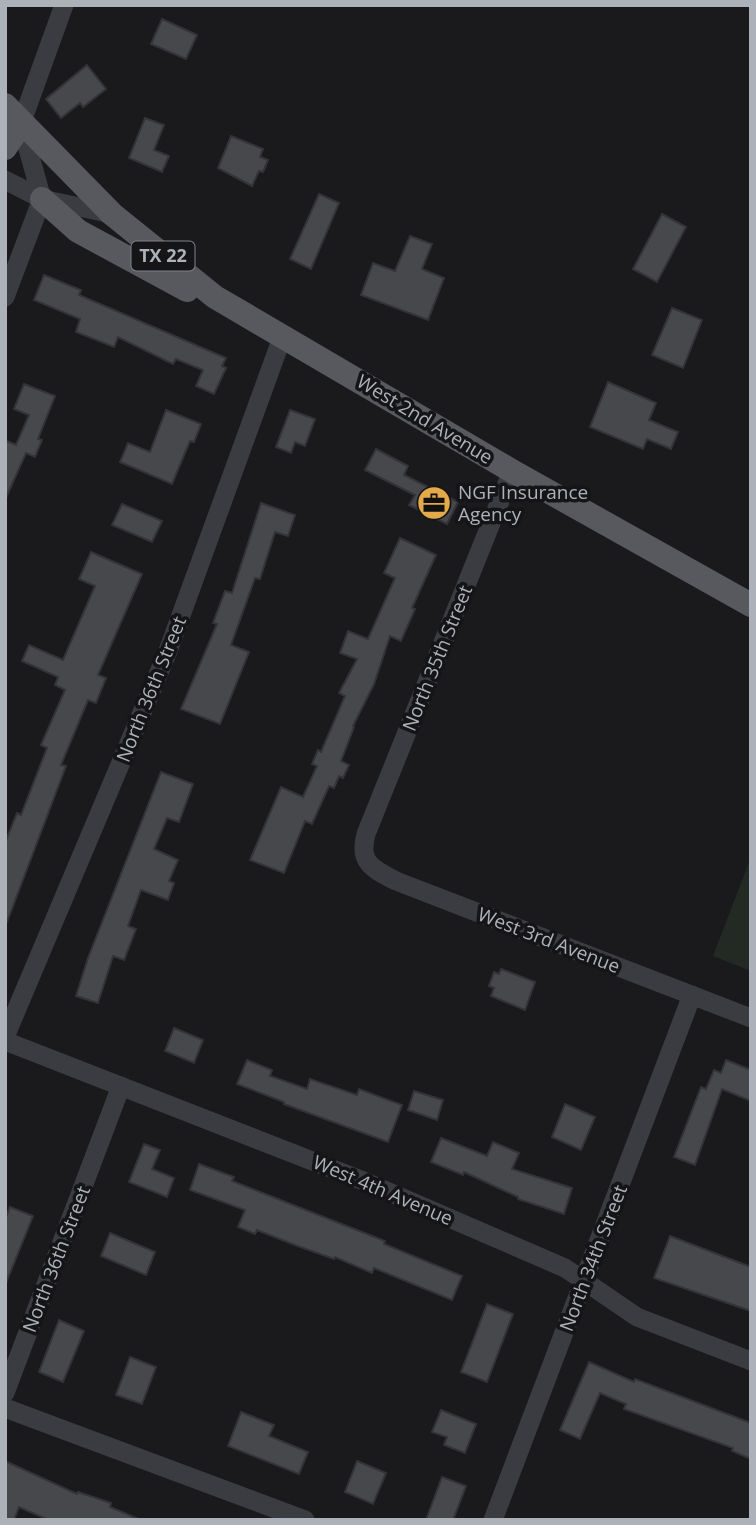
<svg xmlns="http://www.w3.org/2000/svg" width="756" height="1525" font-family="'Open Sans',sans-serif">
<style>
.green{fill:#222a23}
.building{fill:#47484c;stroke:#343438;stroke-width:2}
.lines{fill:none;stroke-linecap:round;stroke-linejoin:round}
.minor{stroke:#3b3c41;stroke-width:19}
.major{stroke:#57595f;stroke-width:24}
.labels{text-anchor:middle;stroke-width:7;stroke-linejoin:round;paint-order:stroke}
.shield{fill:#151517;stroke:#7f8389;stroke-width:2}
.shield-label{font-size:18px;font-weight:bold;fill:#adb2ba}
.street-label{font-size:19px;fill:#adb2ba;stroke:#151517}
.poi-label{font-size:19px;fill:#adb2ba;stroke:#151517;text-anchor:start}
</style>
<rect width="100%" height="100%" fill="#1a1a1c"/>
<path class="green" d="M 751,857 L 751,971 L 713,956 Z"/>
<path class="building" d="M 162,19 L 197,35 L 186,59 L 151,44 Z
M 87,65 L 106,89 L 83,107 L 80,103 L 61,118 L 46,99 Z
M 145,118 L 164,125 L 154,150 L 169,156 L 162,172 L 129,158 Z
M 231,136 L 263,149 L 260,157 L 268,160 L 263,172 L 259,171 L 252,186 L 218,168 Z
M 319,194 L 339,203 L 311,269 L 290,259 Z
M 662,214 L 686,227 L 657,282 L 633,269 Z
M 410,236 L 432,244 L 422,269 L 444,278 L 428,320 L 361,295 L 373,263 L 395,271 Z
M 44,275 L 81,290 L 79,295 L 226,358 L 222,366 L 226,368 L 214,394 L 196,386 L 203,370 L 176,359 L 173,364 L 118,337 L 114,347 L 76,332 L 80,319 L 34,300 Z
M 672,308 L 702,320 L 683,368 L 652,355 Z
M 608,382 L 656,403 L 649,420 L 678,432 L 671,449 L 647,439 L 643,449 L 590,427 Z
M 24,384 L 55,396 L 38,439 L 42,440 L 35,457 L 26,453 L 5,500 L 5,440 L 16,445 L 29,415 L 14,409 Z
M 166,410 L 201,424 L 194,442 L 190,441 L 172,484 L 120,462 L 128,443 L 150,452 Z
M 290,410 L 315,419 L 305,446 L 295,442 L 291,453 L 276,447 Z
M 376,449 L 408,466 L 404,475 L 458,502 L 447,524 L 409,505 L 415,495 L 365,470 Z
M 261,503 L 295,515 L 288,536 L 275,532 L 260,579 L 255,578 L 231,645 L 249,652 L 220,724 L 181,709 L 217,624 L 213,623 L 225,591 L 232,593 Z
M 122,504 L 162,521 L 152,542 L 112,525 Z
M 400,538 L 436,555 L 412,608 L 415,609 L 401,641 L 390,636 L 374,684 L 353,726 L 354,727 L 341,761 L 349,765 L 343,778 L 339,776 L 334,788 L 329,786 L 312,824 L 305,821 L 284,873 L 250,860 L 281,787 L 303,797 L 317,766 L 312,764 L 318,750 L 321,752 L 345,696 L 339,693 L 357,659 L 340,653 L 348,631 L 368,639 L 395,578 L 384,573 Z
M 91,552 L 142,574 L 98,675 L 106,678 L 96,703 L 88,700 L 61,765 L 66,766 L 7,922 L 5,922 L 5,843 L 17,813 L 21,815 L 47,748 L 41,745 L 65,690 L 55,685 L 58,677 L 22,661 L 29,645 L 63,660 L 95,586 L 79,579 Z
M 161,772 L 193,784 L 179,822 L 167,818 L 154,849 L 178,860 L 169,881 L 174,883 L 168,900 L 141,890 L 128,926 L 136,929 L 124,960 L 113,956 L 98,1003 L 76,996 L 88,958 Z
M 501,969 L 535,982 L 525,1010 L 491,996 L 494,988 L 489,986 L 494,972 L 499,974 Z
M 174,1028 L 203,1040 L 194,1063 L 165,1051 Z
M 247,1060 L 272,1070 L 270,1076 L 307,1089 L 310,1079 L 357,1095 L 359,1089 L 402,1105 L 388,1142 L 284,1104 L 284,1102 L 237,1084 Z
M 726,1060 L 751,1070 L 751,1101 L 722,1089 L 695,1165 L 674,1157 L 701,1087 L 706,1089 L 714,1070 L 721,1073 Z
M 414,1091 L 443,1100 L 437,1120 L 408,1110 Z
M 565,1104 L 595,1117 L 581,1150 L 552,1137 Z
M 441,1138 L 487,1156 L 493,1142 L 519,1153 L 512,1169 L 572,1188 L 564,1214 L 518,1199 L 518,1197 L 464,1172 L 463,1175 L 431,1162 Z
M 144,1144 L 160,1150 L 152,1169 L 174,1178 L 167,1197 L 129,1182 Z
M 199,1164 L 234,1177 L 232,1181 L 367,1234 L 385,1241 L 384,1244 L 462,1276 L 452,1300 L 374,1268 L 372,1273 L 335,1257 L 334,1259 L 295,1245 L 257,1230 L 255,1234 L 238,1227 L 245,1210 L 190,1190 Z
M 10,1207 L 33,1216 L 6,1283 L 5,1220 Z
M 110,1233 L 155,1252 L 146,1275 L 101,1256 Z
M 670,1236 L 751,1267 L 751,1311 L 654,1278 Z
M 487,1304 L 513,1314 L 487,1382 L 461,1372 Z
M 59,1320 L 84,1331 L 63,1382 L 39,1372 Z
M 130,1357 L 156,1367 L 142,1404 L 116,1395 Z
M 589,1362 L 634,1382 L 635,1379 L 751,1423 L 751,1459 L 732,1451 L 733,1448 L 624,1409 L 626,1404 L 600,1393 L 580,1439 L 560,1430 Z
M 441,1410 L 476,1424 L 465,1453 L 444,1445 L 447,1437 L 432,1432 Z
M 241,1412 L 274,1425 L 269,1436 L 308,1452 L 299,1474 L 228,1446 Z
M 5,1461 L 77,1494 L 78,1492 L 111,1503 L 110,1507 L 141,1520 L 49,1520 L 19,1507 L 14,1520 L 5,1520 Z
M 357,1461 L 386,1473 L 373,1504 L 345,1492 Z
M 442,1477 L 466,1486 L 453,1520 L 426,1520 Z"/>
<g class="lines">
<path class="minor" d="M 5,180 L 42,199 L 112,214
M 5,297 L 42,199 L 21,124 L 64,5
M 512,471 L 366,834 C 358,863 373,869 396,881 L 751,1018
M 5,1037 L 168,651 L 283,335
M 5,1041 L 361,1180 L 565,1268 L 637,1317 L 751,1361
M 5,1393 L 121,1086
M 5,1408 L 305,1520
M 493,1520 L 692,995"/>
<path class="major" d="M 5,105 L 112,214 L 215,297 L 512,471 L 751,605
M 5,148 L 21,124
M 42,199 L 78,231 L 187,290"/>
</g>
<defs>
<g id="office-disc" transform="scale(1.75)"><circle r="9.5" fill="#e4aa49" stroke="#151517"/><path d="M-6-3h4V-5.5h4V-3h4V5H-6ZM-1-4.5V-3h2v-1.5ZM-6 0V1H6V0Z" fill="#111"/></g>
</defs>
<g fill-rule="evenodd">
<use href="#office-disc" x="434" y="503"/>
</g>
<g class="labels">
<rect class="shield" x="131.5" y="241.5" width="63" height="29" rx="5"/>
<g class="shield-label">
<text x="163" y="262">TX 22</text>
</g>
<g class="street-label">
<text transform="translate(425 419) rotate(31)" y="7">West 2nd Avenue</text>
<text transform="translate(437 658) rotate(-68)" y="7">North 35th Street</text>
<text transform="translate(151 689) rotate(-68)" y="7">North 36th Street</text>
<text transform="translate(549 940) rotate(21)" y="7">West 3rd Avenue</text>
<text transform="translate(383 1190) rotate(23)" y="7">West 4th Avenue</text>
<text transform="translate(593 1258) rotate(-69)" y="7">North 34th Street</text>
<text transform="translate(56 1259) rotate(-69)" y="7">North 36th Street</text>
</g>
<g class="poi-label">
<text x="458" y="499">NGF Insurance<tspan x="458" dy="22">Agency</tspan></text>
</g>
</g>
<rect width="756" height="1525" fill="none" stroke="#adb2ba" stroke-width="14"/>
</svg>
